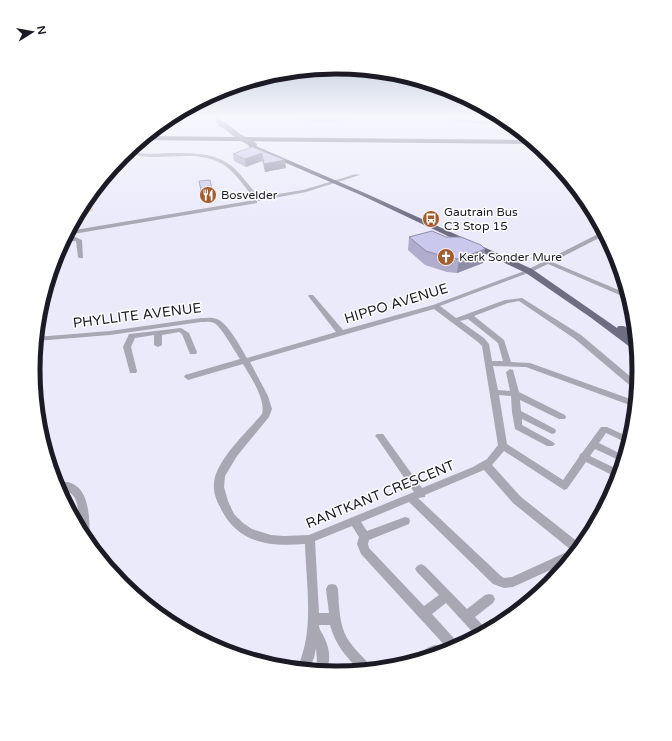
<svg xmlns="http://www.w3.org/2000/svg" width="672" height="741" font-family="'Varela Round',sans-serif">
<style>
.green{fill:#edd4c6}
.lines{fill:none;stroke-linecap:round;stroke-linejoin:round}
.minor{fill:#a8a7b3;fill-rule:evenodd}
.major{fill:#6f6d82;fill-rule:evenodd}
.highway{fill:#5b5971;fill-rule:evenodd}
.major-bridge{stroke:#6f6d82;stroke-width:5.5}
.wall{fill:#afaccc}
.shaded-wall{fill:#8e8ca6}
.building{fill:#cbc8ed;stroke:#8e8ca6}
.labels{text-anchor:middle;stroke-width:3;stroke-linejoin:round;paint-order:stroke}
.far-poi-label{font-size:12px;fill:#1c1b25;stroke:#fff;text-anchor:start}
.street-label{font-size:14px;fill:#1c1b25;stroke:#fff}
.rim{fill:none;stroke:#1c1b25;stroke-width:5}
</style>
<rect width="100%" height="100%" fill="#ebeafb"/>
<path class="green" d="M 91,194 L 93,211 L 78,214 Z"/>
<g class="lines">
<path class="minor" d="M 293,117 L 315,119 L 362,117 C 350,122 304,125 293,117 Z
M 438,117 L 490,122 L 492,123 L 490,124 L 457,122 Z
M 129,150 C 142,155 155,154 169,153 C 192,153 217,152 235,169 C 244,178 251,188 259,197 L 303,190 L 356,174 L 360,175 L 306,192 L 258,201 L 255,199 C 245,188 237,174 224,165 C 195,146 157,165 127,152 Z
M 255,200 L 257,201 L 257,203 L 67,235 L 69,231 Z
M 604,231 L 605,235 L 552,262 L 628,294 L 629,299 L 548,264 L 531,272 L 440,306 L 456,318 L 505,300 L 522,298 L 581,335 L 638,383 L 637,390 L 634,389 L 575,339 L 519,301 L 508,303 L 474,316 L 504,340 L 511,362 L 530,363 L 636,401 L 635,407 L 526,367 L 493,366 L 498,390 L 510,391 L 506,372 L 510,369 L 513,370 L 519,392 L 565,415 L 566,417 L 565,419 L 559,419 L 520,400 L 521,411 L 555,429 L 556,431 L 555,433 L 552,434 L 522,419 L 522,425 L 553,442 L 555,444 L 553,446 L 547,446 L 515,429 L 512,412 L 511,396 L 499,395 L 507,444 L 563,480 L 579,457 L 580,454 L 582,453 L 601,427 L 607,427 L 631,438 L 629,444 L 606,433 L 599,443 L 625,456 L 623,462 L 595,449 L 590,456 L 621,471 L 618,478 L 586,462 L 567,489 L 564,490 L 504,451 L 492,465 L 521,497 L 578,542 L 581,547 L 570,561 L 513,587 L 504,588 L 493,584 L 409,502 L 361,522 L 367,531 L 405,517 L 409,518 L 410,521 L 409,524 L 369,540 L 368,544 L 369,548 L 424,606 L 439,595 L 417,572 L 415,569 L 417,566 L 421,564 L 425,566 L 467,609 L 485,595 L 489,594 L 493,595 L 495,599 L 493,603 L 475,617 L 488,631 L 477,637 L 446,603 L 432,614 L 461,646 L 452,651 L 449,649 L 449,651 L 418,661 L 417,659 C 420,652 430,644 439,645 C 442,645 445,647 448,649 L 361,554 L 357,544 L 359,537 L 352,526 L 315,541 L 319,613 L 329,613 L 326,589 L 328,585 L 332,584 L 336,585 L 338,589 C 339,605 339,624 347,638 C 353,648 363,657 371,666 L 373,670 L 360,671 C 346,657 335,644 330,625 L 319,625 C 319,630 322,632 324,637 C 330,649 331,660 326,673 L 314,671 L 317,661 L 316,648 L 314,658 L 308,671 L 296,670 C 298,665 301,660 302,655 C 313,622 306,579 305,544 C 268,547 237,543 220,507 C 215,498 212,487 215,477 C 222,454 247,432 262,414 C 266,399 250,376 243,364 L 188,380 L 184,377 L 185,375 L 240,359 C 235,352 221,326 214,323 C 210,321 205,322 201,322 L 110,335 L 36,341 L 36,337 L 110,331 L 201,318 C 206,318 212,317 217,319 C 228,323 241,348 247,358 L 336,332 L 309,297 L 308,296 L 309,295 L 313,295 L 343,330 L 433,305 L 527,270 ZM 434,309 L 478,342 L 482,346 L 498,445 L 487,459 L 473,467 L 422,488 L 383,434 L 377,434 L 375,436 L 377,438 L 414,492 L 309,535 L 284,536 L 271,535 L 252,529 L 243,523 L 234,514 L 228,501 L 224,487 L 225,476 L 237,456 L 269,417 L 272,409 L 268,396 L 250,362 ZM 468,319 L 498,343 L 503,361 L 492,361 L 489,344 L 484,338 L 460,321 ZM 484,470 L 513,503 L 571,550 L 512,577 L 504,578 L 501,576 L 418,498 L 425,497 L 425,495 Z
M 75,237 L 82,240 L 83,258 L 79,258 L 78,257 L 76,241 L 63,242 L 65,238 Z
M 613,258 L 617,260 L 619,264 L 610,260 Z
M 181,328 L 189,333 L 197,352 L 196,354 L 190,354 L 182,334 L 179,332 L 162,335 L 162,345 L 158,347 L 154,345 L 154,335 L 135,338 L 131,347 L 137,371 L 136,373 L 130,373 L 123,347 L 129,334 Z
M 55,482 C 91,477 89,515 90,540 L 89,543 C 68,530 92,491 57,489 Z"/>
<path class="major" d="M 213,117 L 218,117 L 225,126 L 224,127 L 220,127 Z
M 251,144 L 367,194 L 532,269 L 617,328 L 618,326 L 624,326 L 635,333 L 636,341 L 629,338 L 636,343 L 637,351 L 634,350 L 590,317 L 526,273 L 363,196 L 249,147 L 248,146 Z"/>
<path class="highway" d="M 146,136 L 530,140 L 535,144 L 142,140 Z"/>
<path class="major-bridge" d="M 224,125 L 238,136 L 254,145"/>
</g>
<path class="wall" d="M 170,117 L 188,117 L 186,120 L 165,121 Z
M 252,147 L 286,168 L 265,172 L 262,161 L 246,167 L 234,161 L 233,154 Z
M 199,181 L 213,198 L 202,199 Z
M 409,237 L 446,237 L 485,249 L 483,263 L 457,273 L 447,272 L 425,265 L 408,250 Z"/>
<path class="shaded-wall" d="M 262,153 L 262,161 L 246,167 L 245,159 Z
M 285,160 L 286,168 L 265,172 L 264,164 Z
M 212,189 L 213,198 L 202,199 L 201,190 Z
M 485,249 L 483,263 L 457,273 L 459,259 Z"/>
<path class="building" d="M 252,147 L 285,160 L 264,164 L 262,153 L 245,159 L 233,154 Z
M 210,180 L 212,189 L 201,190 L 199,181 Z
M 432,231 L 446,237 L 461,237 L 481,245 L 485,249 L 459,259 L 449,258 L 426,251 L 409,237 Z"/>
<linearGradient id="sky" x2="0" y2="1"><stop stop-color="#9aacc3"/><stop offset="0.53" stop-color="#f6f6fd"/><stop offset="1" stop-color="#f6f6fd" stop-opacity="0"/></linearGradient>
<rect width="672" height="221" fill="url(#sky)"/>
<defs>
<g id="restaurant-disc" transform="scale(0.9)"><circle r="9.5" fill="#a35e30" stroke="#fff"/><path d="M-5-6h1v4h1v-4h1v4h1v-4h1v5L-1.5 .5V6h-2V.5L-5-1ZM5-6V6H3V1.5H1.5Q1.5-4 5-6Z" fill="#fff"/></g>
<g id="bus-disc" transform="scale(0.9)"><circle r="9.5" fill="#a35e30" stroke="#fff"/><path d="M-5-6H5V4H4V6H2V4H-2V6H-4V4H-5ZM-3.5-4V0h7V-4ZM-3.5 1.2v1.5H-2V1.2ZM2 1.2v1.5H3.5V1.2Z" fill="#fff"/></g>
<g id="church-disc" transform="scale(0.9)"><circle r="9.5" fill="#a35e30" stroke="#fff"/><path d="M-1.2-6h2.4v3.5h3.3v2.4h-3.3V6h-2.4V-.1h-3.3v-2.4h3.3Z" fill="#fff"/></g>
</defs>
<g fill-rule="evenodd">
<use href="#restaurant-disc" x="208" y="195"/>
<use href="#bus-disc" x="431" y="219"/>
<use href="#church-disc" x="446" y="257"/>
</g>
<g class="labels">
<g class="far-poi-label">
<text x="221" y="199">Bosvelder</text>
<text x="444" y="216">Gautrain Bus<tspan x="444" dy="14">C3 Stop 15</tspan></text>
<text x="459" y="261">Kerk Sonder Mure</text>
</g>
<g class="street-label">
<text transform="translate(396 303) rotate(-17)" y="5">HIPPO AVENUE</text>
<text transform="translate(137 315) rotate(-7)" y="5">PHYLLITE AVENUE</text>
<text transform="translate(380 494) rotate(-22)" y="5">RANTKANT CRESCENT</text>
</g>
</g>
<path d="M0 0H672V741H0ZM40 370a296 296 0 1 1 592 0a296 296 0 1 1-592 0Z" fill="#fff" fill-rule="evenodd"/>
<path class="rim" d="M40 370a296 296 0 1 1 592 0a296 296 0 1 1-592 0Z"/>
<g transform="translate(32 32) rotate(79)" stroke="#ffffff" stroke-width="3" paint-order="stroke">
<path d="M0-3L7 15L0 10L-7 15Z" fill="#1c1b25"/>
<text y="-6" font-size="11" font-weight="bold" text-anchor="middle" fill="#1c1b25">N</text>
</g>
</svg>
